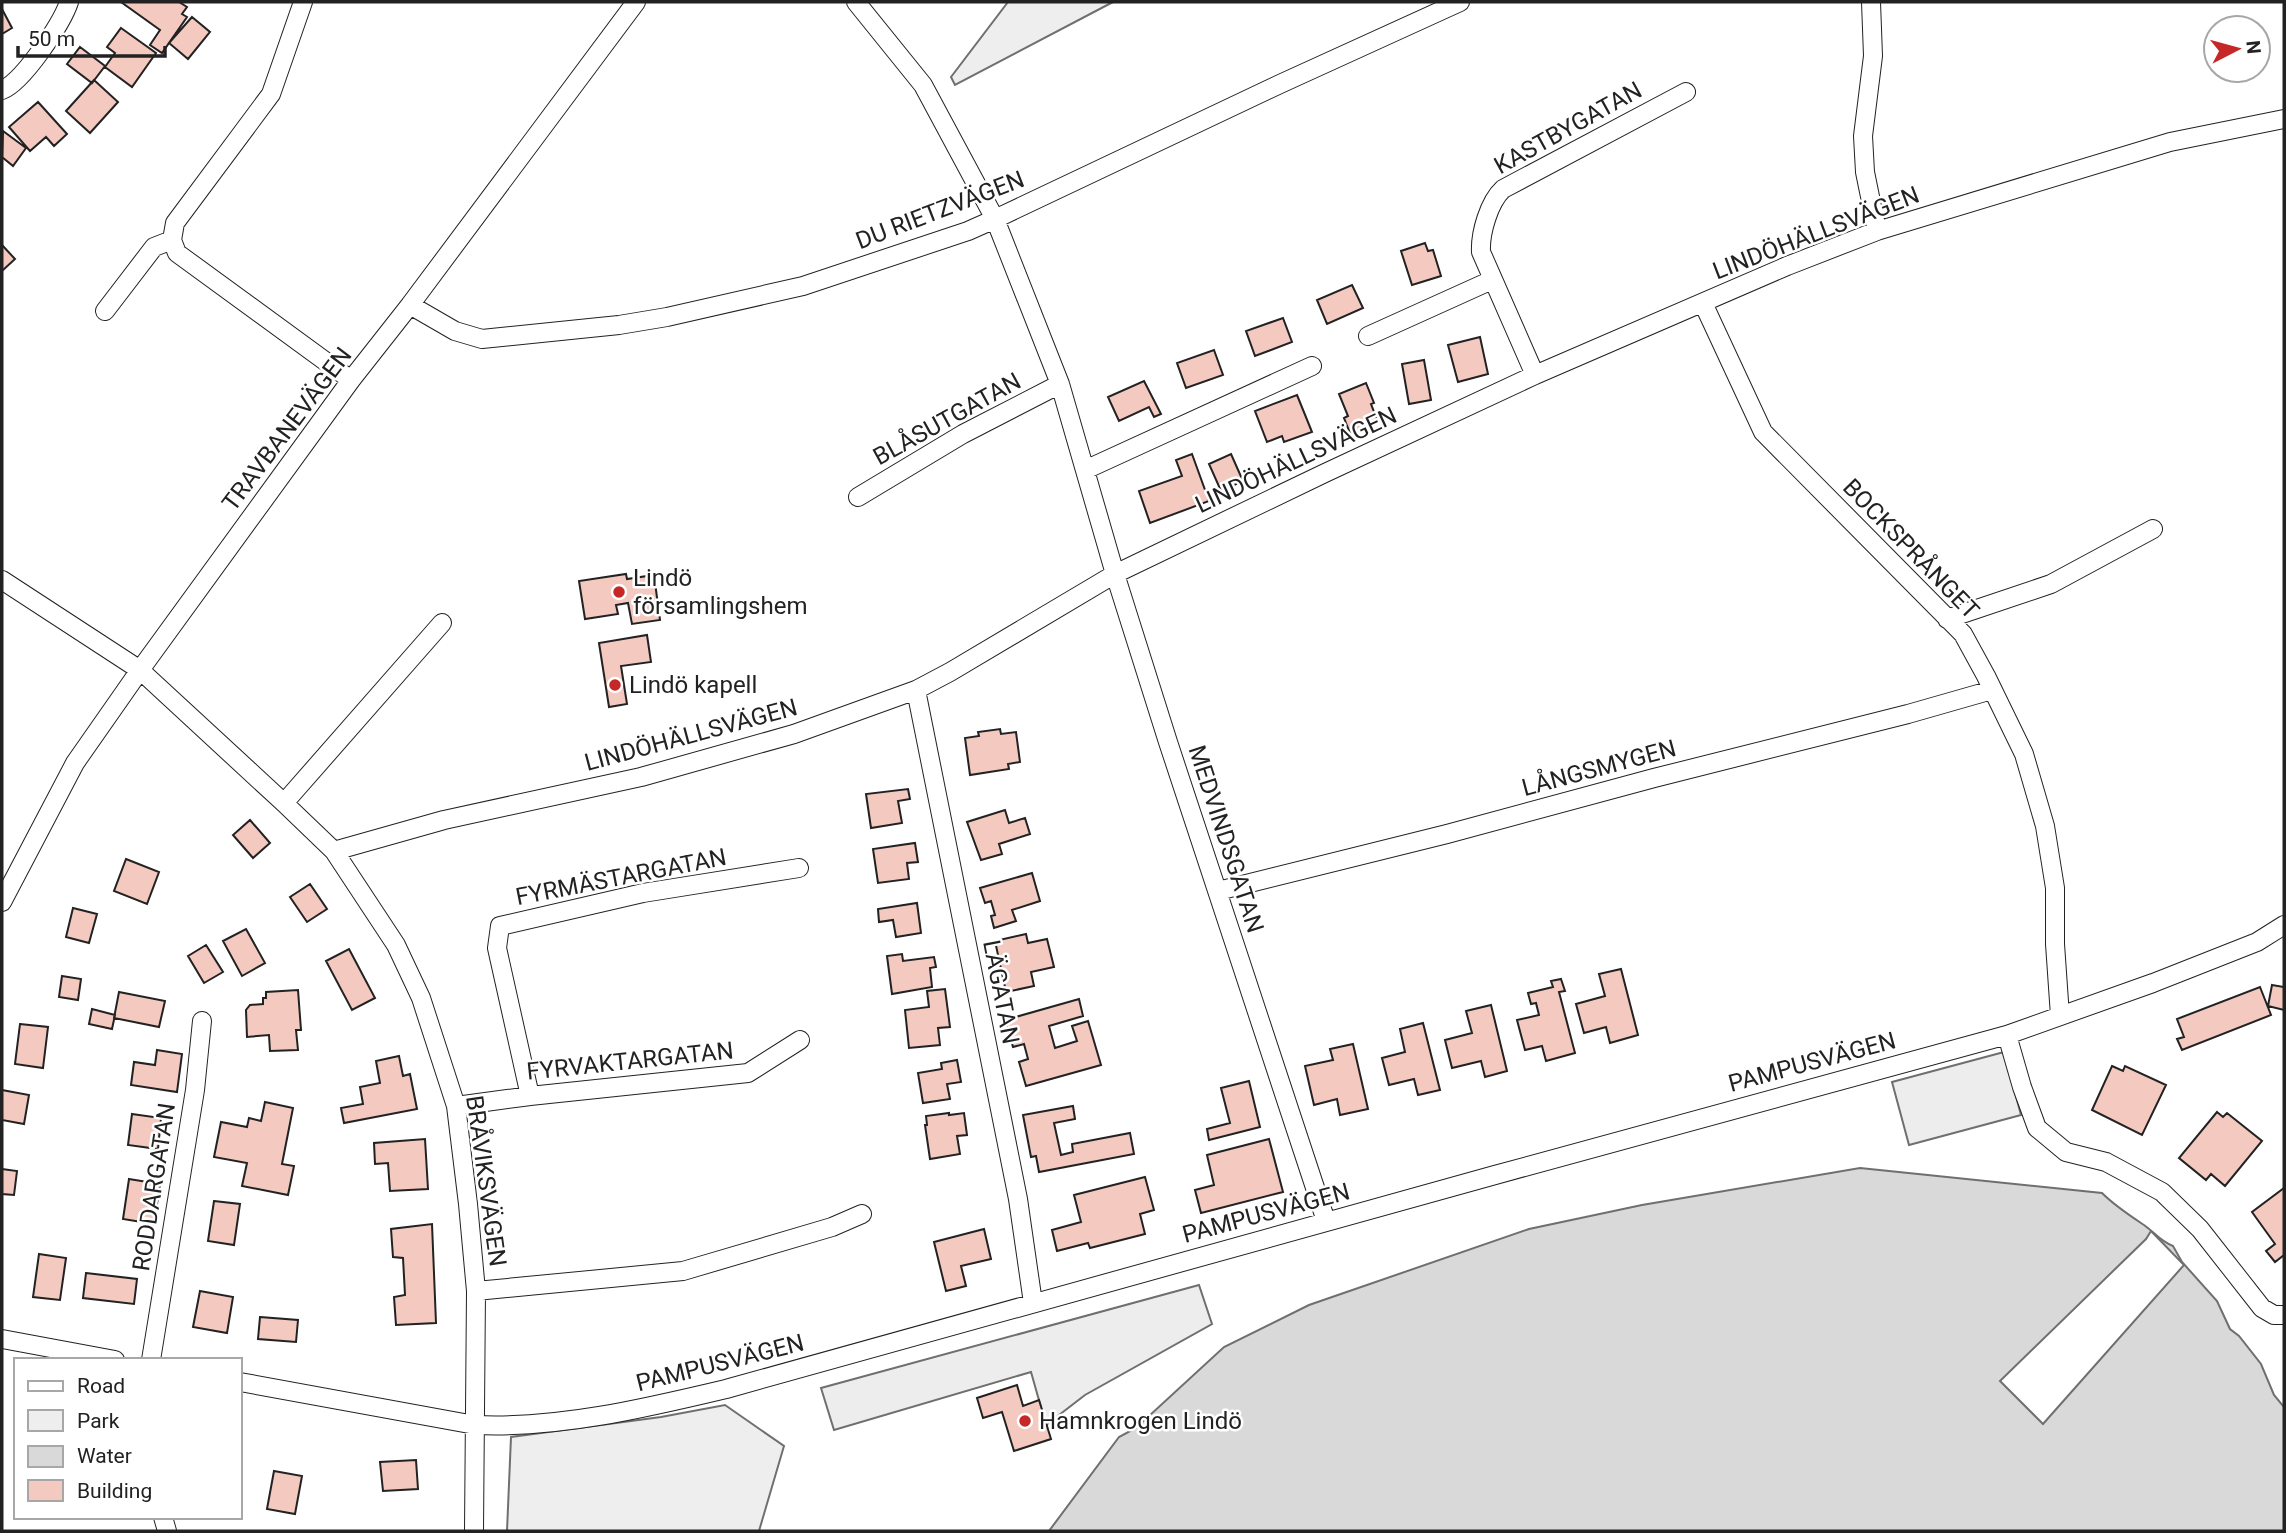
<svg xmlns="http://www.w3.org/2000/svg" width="2286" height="1533" font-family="Roboto,sans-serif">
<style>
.green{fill:#eee;stroke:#6f6f6f;stroke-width:2}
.parking{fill:#ededed;stroke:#6f6f6f;stroke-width:2}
.water{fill:#d9d9d9;stroke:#6f6f6f;stroke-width:2}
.pier{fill:#fff;stroke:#6f6f6f;stroke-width:2}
.building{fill:#f3c9c0;stroke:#222;stroke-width:2}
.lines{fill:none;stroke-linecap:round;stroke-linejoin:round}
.minor-casing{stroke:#222;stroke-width:20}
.minor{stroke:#fff;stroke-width:18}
.poi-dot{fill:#c62828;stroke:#fff;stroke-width:2.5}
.labels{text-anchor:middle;stroke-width:5;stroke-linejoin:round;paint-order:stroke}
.street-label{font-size:24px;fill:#222;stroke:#fff}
.poi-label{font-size:24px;fill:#222;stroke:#fff;text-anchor:start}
</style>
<rect width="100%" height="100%" fill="#fff"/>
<path class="green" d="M 1008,2 L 1113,2 L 955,85 L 951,77 Z
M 725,1405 L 784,1446 L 759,1531 L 507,1531 L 511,1437 L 661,1417 Z"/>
<path class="parking" d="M 2004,1052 L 2021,1115 L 1909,1145 L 1892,1082 Z
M 1199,1285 L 1212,1324 L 1085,1395 L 1046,1425 L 1031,1372 L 834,1430 L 821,1388 Z"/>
<path class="water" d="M 1860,1168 L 2102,1193 C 2115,1206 2129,1215 2144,1225 C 2154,1232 2161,1242 2173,1246 L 2182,1262 L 2217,1301 L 2230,1329 L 2239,1336 L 2261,1364 L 2274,1395 L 2284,1407 L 2284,1531 L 1049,1531 L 1119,1437 L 1136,1428 L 1224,1347 L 1309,1305 L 1529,1229 L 1642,1205 Z"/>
<path class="pier" d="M 2151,1231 L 2184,1265 L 2043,1424 L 2000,1381 L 2146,1239 Z"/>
<path class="building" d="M 121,2 L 179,2 L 187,7 L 182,14 L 187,17 L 162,53 L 150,45 L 160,30 Z
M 2,9 L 12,28 L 2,34 Z
M 192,17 L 210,32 L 188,59 L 169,43 Z
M 121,28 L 156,53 L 132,87 L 105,67 L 115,53 L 107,47 Z
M 80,47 L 105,66 L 92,83 L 67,64 Z
M 94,80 L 118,102 L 90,133 L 66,111 Z
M 38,102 L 67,134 L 54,146 L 46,137 L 30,151 L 9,127 Z
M 3,131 L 26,148 L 13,166 L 2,157 Z
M 1425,243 L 1428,251 L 1433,250 L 1441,276 L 1412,285 L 1401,251 Z
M 2,245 L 15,259 L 2,271 Z
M 1352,285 L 1363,308 L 1327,324 L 1317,300 Z
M 1283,318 L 1292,342 L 1255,356 L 1246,331 Z
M 1480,337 L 1488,374 L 1458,382 L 1448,345 Z
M 1214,350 L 1223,375 L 1186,388 L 1177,363 Z
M 1424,360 L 1431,400 L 1409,404 L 1402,364 Z
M 1144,381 L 1161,414 L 1154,417 L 1149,407 L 1119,421 L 1108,397 Z
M 1366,383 L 1374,403 L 1371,404 L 1378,422 L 1350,433 L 1344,418 L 1348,416 L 1339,394 Z
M 1297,395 L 1312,432 L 1284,442 L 1282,436 L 1267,442 L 1255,411 Z
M 1192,454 L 1209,501 L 1150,523 L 1139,491 L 1182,476 L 1176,460 Z
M 1231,454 L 1243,481 L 1221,491 L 1209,464 Z
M 626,574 L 627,579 L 654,575 L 660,620 L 632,624 L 628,603 L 616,605 L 618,614 L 585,619 L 579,581 Z
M 647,635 L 651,662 L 621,666 L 627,704 L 609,707 L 599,643 Z
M 1000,729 L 1001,734 L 1016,732 L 1020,762 L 1008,764 L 1009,769 L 970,775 L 965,738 L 979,736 L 978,732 Z
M 908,789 L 910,799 L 898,801 L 902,823 L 871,828 L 866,794 Z
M 1005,810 L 1009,823 L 1025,818 L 1030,834 L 999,844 L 1002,854 L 981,860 L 967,822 Z
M 250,820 L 270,843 L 253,858 L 233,835 Z
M 915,843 L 918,862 L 907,863 L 909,879 L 878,883 L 873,849 Z
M 126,859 L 159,872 L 147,904 L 114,891 Z
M 1032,873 L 1040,901 L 1012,910 L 1016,921 L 994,928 L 991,916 L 995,915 L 991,901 L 985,903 L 980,888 Z
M 310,884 L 327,909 L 307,922 L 290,897 Z
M 917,903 L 921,933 L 896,937 L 893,920 L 879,922 L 878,909 Z
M 73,908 L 97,914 L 89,943 L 66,937 Z
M 246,929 L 265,963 L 242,976 L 223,941 Z
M 1026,934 L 1028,943 L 1047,939 L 1054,967 L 1031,972 L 1034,986 L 1006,992 L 995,941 Z
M 206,945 L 223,972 L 204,983 L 188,956 Z
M 349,949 L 375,998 L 352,1010 L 326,961 Z
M 902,954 L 903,961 L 934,957 L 936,967 L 930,968 L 932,987 L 892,994 L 887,956 Z
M 1621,969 L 1638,1035 L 1610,1043 L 1606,1027 L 1584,1033 L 1576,1004 L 1605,996 L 1599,974 Z
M 62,976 L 81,979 L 78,1000 L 59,997 Z
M 1561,979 L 1565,991 L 1559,992 L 1575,1053 L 1546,1061 L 1542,1046 L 1525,1050 L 1517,1020 L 1539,1015 L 1536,1003 L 1531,1004 L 1528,993 L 1553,987 L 1551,981 Z
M 2272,985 L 2284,987 L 2284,1010 L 2268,1006 Z
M 2260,987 L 2271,1015 L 2182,1050 L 2177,1039 L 2184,1037 L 2177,1019 Z
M 945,989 L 950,1027 L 938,1028 L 940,1045 L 909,1048 L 905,1010 L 929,1007 L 927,991 Z
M 298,990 L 301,1030 L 296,1030 L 298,1050 L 270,1051 L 269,1035 L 247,1037 L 246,1010 L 250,1005 L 263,1004 L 263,998 L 266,998 L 266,992 Z
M 119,992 L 165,1001 L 159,1027 L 114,1018 Z
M 1079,999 L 1083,1016 L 1049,1026 L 1055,1048 L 1077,1041 L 1072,1026 L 1088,1021 L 1101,1065 L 1026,1086 L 1019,1062 L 1028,1059 L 1024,1044 L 1013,1047 L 1005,1020 Z
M 1491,1005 L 1507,1071 L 1485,1077 L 1481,1061 L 1452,1068 L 1445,1040 L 1472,1033 L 1466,1011 Z
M 92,1009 L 115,1015 L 112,1029 L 89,1024 Z
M 1423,1023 L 1440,1090 L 1418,1095 L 1414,1079 L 1389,1085 L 1382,1058 L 1405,1052 L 1400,1029 Z
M 20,1024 L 48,1027 L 43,1068 L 15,1064 Z
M 1353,1044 L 1368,1109 L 1340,1115 L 1337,1099 L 1314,1105 L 1305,1066 L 1333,1060 L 1330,1049 Z
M 157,1050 L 182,1054 L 177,1092 L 131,1085 L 134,1062 L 155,1065 Z
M 399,1056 L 403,1076 L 410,1074 L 417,1109 L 344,1123 L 341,1108 L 363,1104 L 360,1087 L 380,1083 L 376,1061 Z
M 957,1060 L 961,1082 L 947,1084 L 950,1099 L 923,1103 L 918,1073 L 942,1069 L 941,1063 Z
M 2112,1066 L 2123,1071 L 2125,1066 L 2166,1085 L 2142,1135 L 2092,1110 Z
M 1249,1081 L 1260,1127 L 1209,1140 L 1207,1129 L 1230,1123 L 1221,1088 Z
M 2,1090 L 29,1095 L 24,1124 L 2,1120 Z
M 265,1102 L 293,1108 L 282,1164 L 294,1166 L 288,1195 L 242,1186 L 247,1163 L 214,1157 L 221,1122 L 247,1127 L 249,1118 L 261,1121 Z
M 1073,1106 L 1075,1119 L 1054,1123 L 1061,1155 L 1073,1152 L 1072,1144 L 1130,1133 L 1134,1154 L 1039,1172 L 1036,1156 L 1031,1157 L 1023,1115 Z
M 2217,1112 L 2223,1117 L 2227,1113 L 2262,1141 L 2225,1186 L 2211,1174 L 2206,1180 L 2179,1158 Z
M 949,1113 L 949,1115 L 964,1113 L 967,1135 L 957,1136 L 960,1154 L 930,1159 L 925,1125 L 927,1125 L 926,1116 Z
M 132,1114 L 161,1118 L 158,1149 L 128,1145 Z
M 425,1139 L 428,1189 L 390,1191 L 388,1163 L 375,1164 L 374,1143 Z
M 1269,1139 L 1283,1192 L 1201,1213 L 1195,1190 L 1214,1185 L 1207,1155 Z
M 2,1169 L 17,1171 L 14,1195 L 2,1194 Z
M 1145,1177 L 1154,1210 L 1140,1214 L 1145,1234 L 1090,1248 L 1088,1243 L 1057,1251 L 1052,1230 L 1081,1222 L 1074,1195 Z
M 129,1179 L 160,1184 L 154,1224 L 123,1219 Z
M 2284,1188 L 2284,1255 L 2275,1262 L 2266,1251 L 2275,1244 L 2252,1212 Z
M 214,1201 L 240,1204 L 234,1245 L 208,1241 Z
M 432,1224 L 436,1323 L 396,1325 L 394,1297 L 405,1295 L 403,1258 L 393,1257 L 391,1229 Z
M 984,1229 L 991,1259 L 961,1266 L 966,1286 L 946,1291 L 934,1242 Z
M 39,1254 L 66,1258 L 60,1300 L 33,1297 Z
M 86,1273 L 137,1279 L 134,1304 L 83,1298 Z
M 200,1291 L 233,1297 L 227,1333 L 193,1327 Z
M 260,1317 L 298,1320 L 296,1342 L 258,1339 Z
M 1017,1385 L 1023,1406 L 1039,1400 L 1051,1439 L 1014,1451 L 1002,1412 L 983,1418 L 977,1398 Z
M 416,1460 L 418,1489 L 383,1491 L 380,1462 Z
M 274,1471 L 302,1476 L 295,1514 L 267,1509 Z"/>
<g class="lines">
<g class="minor-casing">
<path id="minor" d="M 303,2 L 271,94 L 175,223 L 172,240 L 177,253 L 351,380
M 856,2 L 923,85 L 995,219 L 1060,384 L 1115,574 L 1168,742 L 1326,1221
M 1871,2 L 1873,56 L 1863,136 L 1865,172 L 1877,231
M 2,90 C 23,82 62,23 69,2
M 1703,303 L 1763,432 L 1963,634 L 1986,676 L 2024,754 L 2045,826 L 2055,888 L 2055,944 L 2060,1016
M 410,305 L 455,331 L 482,339 L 619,325 L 667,317 L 803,286 L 968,231 L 995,219 L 1280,84 L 1460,2
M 105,311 L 154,247 L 172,240
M 1368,336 L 1492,280
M 1535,375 L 1481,252 C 1480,233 1489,202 1503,189 L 1686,92
M 1085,470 L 1312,366
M 858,497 L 963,434 L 1060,384
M 2,580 L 140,670 L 284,803 L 334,851 L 396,945 L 421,998 L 456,1106 L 468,1204 L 476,1291 L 474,1531
M 1947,619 L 2051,584 L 2153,529
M 916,690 L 1018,1199 L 1033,1303
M 284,803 L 442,623
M 334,851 L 444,820 L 641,777 L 794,734 L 916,690 L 950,672 L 1115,574 L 1325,473 L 1535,375 L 1787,266 L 1877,231 L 2170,142 L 2284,119
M 1218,891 L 1447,834 L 1654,778 L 1908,714 L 1992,690
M 2,902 L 75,763 L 140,670 L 351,380 L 410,305 L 636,2
M 2007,1035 L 2022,1087 L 2037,1128 L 2066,1152 L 2106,1162 L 2162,1192 L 2200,1229 L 2262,1308 L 2274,1315 L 2284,1315
M 530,1096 L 497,948 L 500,926 L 643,893 L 799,868
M 456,1106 L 530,1096 L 748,1073 L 800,1040
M 476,1291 L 683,1271 L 832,1227 L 862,1214
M 2,1339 L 115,1360
M 151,1360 L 195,1090 L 202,1021
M 240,1382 L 475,1425 C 558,1429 646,1408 726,1389 L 1495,1175 L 2007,1035 L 2153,983 L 2257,942 L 2284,925
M 163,1517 L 167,1531"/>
</g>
<use href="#minor" class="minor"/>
</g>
<g class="poi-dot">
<circle cx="619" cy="592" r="7"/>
<circle cx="615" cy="685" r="7"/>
<circle cx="1025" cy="1421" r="7"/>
</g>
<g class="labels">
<g class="street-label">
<text transform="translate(1568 128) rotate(-29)" y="8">KASTBYGATAN</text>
<text transform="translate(940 210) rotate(-21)" y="8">DU RIETZVÄGEN</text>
<text transform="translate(1816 233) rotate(-21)" y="8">LINDÖHÄLLSVÄGEN</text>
<text transform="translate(947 419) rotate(-29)" y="8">BLÅSUTGATAN</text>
<text transform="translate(287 429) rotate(-53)" y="8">TRAVBANEVÄGEN</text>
<text transform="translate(1296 460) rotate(-25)" y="8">LINDÖHÄLLSVÄGEN</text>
<text transform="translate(1911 549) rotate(46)" y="8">BOCKSPRÅNGET</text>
<text transform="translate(691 735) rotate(-15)" y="8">LINDÖHÄLLSVÄGEN</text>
<text transform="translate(1599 768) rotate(-15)" y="8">LÅNGSMYGEN</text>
<text transform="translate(1226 839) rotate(72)" y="8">MEDVINDSGATAN</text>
<text transform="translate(621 877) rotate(-11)" y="8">FYRMÄSTARGATAN</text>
<text transform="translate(1001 992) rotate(79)" y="8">LÄGATAN</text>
<text transform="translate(630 1061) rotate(-6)" y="8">FYRVAKTARGATAN</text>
<text transform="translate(1812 1062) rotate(-15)" y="8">PAMPUSVÄGEN</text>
<text transform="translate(486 1181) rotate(82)" y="8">BRÅVIKSVÄGEN</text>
<text transform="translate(154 1187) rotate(-81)" y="8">RODDARGATAN</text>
<text transform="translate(1266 1213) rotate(-15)" y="8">PAMPUSVÄGEN</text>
<text transform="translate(720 1363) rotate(-14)" y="8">PAMPUSVÄGEN</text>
</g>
<g class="poi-label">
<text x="633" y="586">Lindö<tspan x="633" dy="28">församlingshem</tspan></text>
<text x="629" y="693">Lindö kapell</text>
<text x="1039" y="1429">Hamnkrogen Lindö</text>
</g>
</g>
<rect width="2286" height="1533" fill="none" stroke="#222222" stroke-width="7"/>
<rect x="14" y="1358" width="228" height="161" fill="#ffffff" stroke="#a7a7a7" stroke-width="2"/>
<rect x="28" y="1381" width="35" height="10" fill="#ffffff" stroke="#a7a7a7" stroke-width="2"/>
<text x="77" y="1393" font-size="21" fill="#222222">Road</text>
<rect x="28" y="1410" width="35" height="21" fill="#eeeeee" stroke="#a7a7a7" stroke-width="2"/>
<text x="77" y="1428" font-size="21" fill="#222222">Park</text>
<rect x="28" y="1446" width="35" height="21" fill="#d9d9d9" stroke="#a7a7a7" stroke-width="2"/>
<text x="77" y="1463" font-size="21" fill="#222222">Water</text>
<rect x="28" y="1480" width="35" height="21" fill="#f3c9c0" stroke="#a7a7a7" stroke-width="2"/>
<text x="77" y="1498" font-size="21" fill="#222222">Building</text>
<g transform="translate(2237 49) rotate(84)"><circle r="33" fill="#ffffff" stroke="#a7a7a7" stroke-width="2"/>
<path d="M0-5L12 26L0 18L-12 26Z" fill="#c62828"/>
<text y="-10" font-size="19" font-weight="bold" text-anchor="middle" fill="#222222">N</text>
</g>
<path d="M18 46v10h147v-10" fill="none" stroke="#222222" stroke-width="3.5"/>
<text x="28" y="46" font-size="21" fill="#222222" stroke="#ffffff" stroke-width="5" paint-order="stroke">50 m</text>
</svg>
